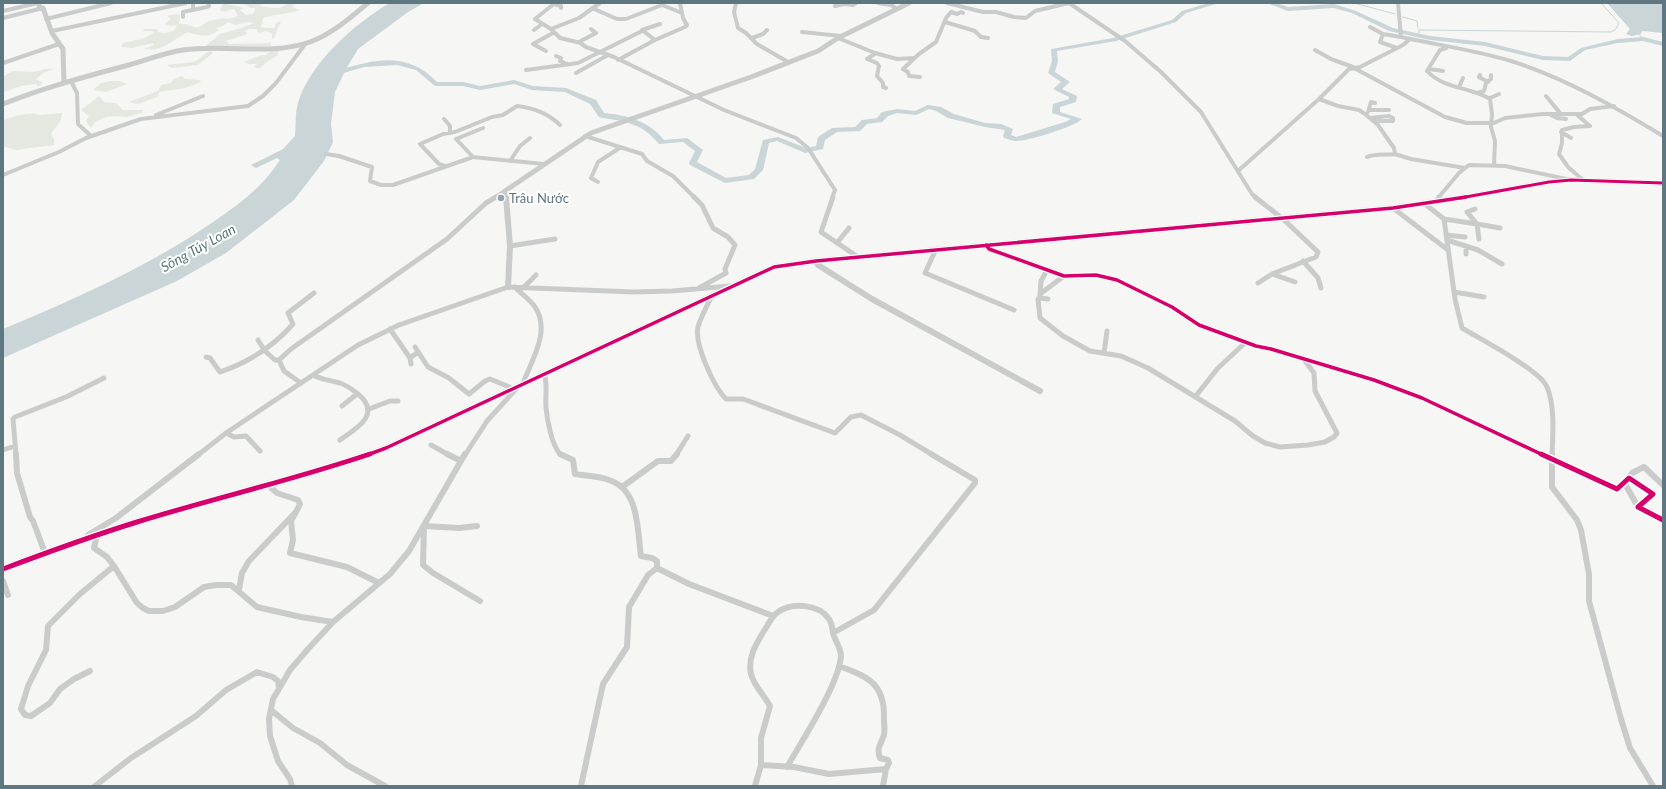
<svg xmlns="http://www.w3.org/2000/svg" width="1666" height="789" font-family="Lato,sans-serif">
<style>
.green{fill:#e5e8e1}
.water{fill:#cad5d7}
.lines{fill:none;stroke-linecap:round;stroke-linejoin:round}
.stream{stroke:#cad5d7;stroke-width:1}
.river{fill:#cad5d7;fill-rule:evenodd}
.minor-far2{stroke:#cacccc;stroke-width:4}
.minor-far1{stroke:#cacccc;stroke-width:5}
.minor{stroke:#cacccc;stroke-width:6}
.tertiary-far2{stroke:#cacccc;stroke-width:5}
.tertiary-far1{stroke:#cacccc;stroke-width:6}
.tertiary{stroke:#cacccc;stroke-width:8}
.cycleway-far2-casing{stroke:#fff;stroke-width:5}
.cycleway-far1-casing{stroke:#fff;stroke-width:6}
.cycleway-casing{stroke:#fff;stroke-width:8}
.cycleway-far2{stroke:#d6006c;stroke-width:3}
.cycleway-far1{stroke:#d6006c;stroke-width:3.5}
.cycleway{stroke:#d6006c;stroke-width:5}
.poi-dot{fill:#94a3a9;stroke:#fff;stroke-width:1.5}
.labels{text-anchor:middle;stroke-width:4;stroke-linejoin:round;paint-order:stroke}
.poi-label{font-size:13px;fill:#5f7781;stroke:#fff;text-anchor:start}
.water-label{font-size:14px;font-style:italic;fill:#5a777c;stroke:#fff}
</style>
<rect width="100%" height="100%" fill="#f6f6f4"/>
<path class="green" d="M 223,3 L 244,8 L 240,10 L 246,15 L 254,13 L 255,8 L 250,8 L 245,4 L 247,3 L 262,3 L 260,6 C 266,7 272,8 277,8 C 285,8 286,1 294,4 L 292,7 L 300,10 C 288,14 275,14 263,18 L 261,27 L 269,28 L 275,28 L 276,23 L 281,21 L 274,38 L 272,38 L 272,33 L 266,31 L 258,33 L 257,29 L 249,29 L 245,31 L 247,34 L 226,41 L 230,44 L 271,43 L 271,46 L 203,48 L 220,34 L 241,28 L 254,23 L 247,22 L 236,25 L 228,22 L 223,26 L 216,28 L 219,30 C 210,38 198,36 188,32 C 173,39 162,53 144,49 L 154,45 L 153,43 L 132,48 L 121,47 L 123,43 C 134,40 144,40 153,33 L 153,31 L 142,31 L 145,29 L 157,29 L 158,32 L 164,33 L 174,31 L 177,25 L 171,26 L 165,24 L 171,19 L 167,16 L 176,14 L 180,15 L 179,24 C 186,23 189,26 195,27 C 201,28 204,23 209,21 C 214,20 217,20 222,18 L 228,19 L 238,16 L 234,9 L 223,12 L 220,10 Z
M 300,47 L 283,50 L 278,52 L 278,55 L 267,62 L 260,68 L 256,68 L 254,66 L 258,64 L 248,64 L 244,62 L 261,55 L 266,55 L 272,49 Z
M 210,51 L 213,53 L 198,65 L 171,68 L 167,65 C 175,63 185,64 193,62 C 201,60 203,53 210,51 Z
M 46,69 L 54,69 L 43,73 L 36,79 L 43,83 L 38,87 L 36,84 L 22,86 L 3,92 L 4,76 L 13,71 L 33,72 Z
M 182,76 L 185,79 L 199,80 L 201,82 L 185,88 L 159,92 L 157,97 L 138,104 L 129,102 L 158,91 L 161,85 L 171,83 L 174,79 Z
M 111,81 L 119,81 L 127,84 L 106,92 L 93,90 L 101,83 Z
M 99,96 L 104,102 L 116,103 L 123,110 L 143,110 L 142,113 L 127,117 L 117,116 L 107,117 L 96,121 L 91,128 L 86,121 L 89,116 L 81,110 Z
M 33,113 L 39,115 L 62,113 L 61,120 L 51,134 L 54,139 L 54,145 L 16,150 L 3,146 L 3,120 L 19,115 Z"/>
<path class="water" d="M 390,3 L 424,3 L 408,12 L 358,49 L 346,69 L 335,92 L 331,124 L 333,142 L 324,161 L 294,200 L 226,253 L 177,281 L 3,358 L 3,329 C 77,298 150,266 216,220 C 242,202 262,187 280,160 L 277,158 L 256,168 L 251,165 L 283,149 L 295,136 C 296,126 295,113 298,103 C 309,64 356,22 390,3 Z
M 1607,3 L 1663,3 L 1663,33 L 1642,31 L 1641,34 L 1632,36 L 1626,34 L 1630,29 Z"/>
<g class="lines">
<path class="stream" d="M 1354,3 L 1395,14
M 1403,17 L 1417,21 L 1418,28
M 1419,30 L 1611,32 L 1616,29 L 1619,23 L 1601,3
M 1419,30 L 1419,36
M 1639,34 L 1643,39"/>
<path class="river" d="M 1209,3 L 1219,3 L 1186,13 L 1176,22 L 1116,41 L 1057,51 L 1058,61 L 1055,72 L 1070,82 L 1062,89 L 1077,96 L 1076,102 L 1060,107 L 1060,112 L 1082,119 C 1074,127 1028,141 1016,141 C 1013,141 1008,139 1004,138 L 1003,136 L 1005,130 L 985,127 L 948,118 L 936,111 L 929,109 L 916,115 L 897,113 L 888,116 L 882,122 L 867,124 L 860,131 L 837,132 L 825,140 L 823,149 L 805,153 L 777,141 L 769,143 L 763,170 L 754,179 L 725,183 L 690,165 L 689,163 L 695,151 L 683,142 L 659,144 C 641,122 625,122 599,117 L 590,104 L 565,92 L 532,90 L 514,84 L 480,90 L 463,86 L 435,86 L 416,70 L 397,65 L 364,67 L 333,76 L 330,74 C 335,69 346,68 353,66 C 386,57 412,56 437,82 L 463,82 L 480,86 L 514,80 L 533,86 L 566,88 L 596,100 L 604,113 C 627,115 649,121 664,140 L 687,138 L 703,150 L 697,162 L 726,178 L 749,175 L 755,169 L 763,140 L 778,137 L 806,148 L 816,146 L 818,137 L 832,128 L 855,127 L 862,120 L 877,118 L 882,112 L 897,109 L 915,111 L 928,105 L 941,107 L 954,114 L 985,123 L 1001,124 L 1013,129 L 1011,135 L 1016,137 L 1065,122 L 1071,119 L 1052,113 L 1053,104 L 1069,99 L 1069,97 L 1053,89 L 1061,82 L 1048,73 L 1052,61 L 1051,49 L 1113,38 L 1172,20 L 1182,11 Z
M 1267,3 L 1276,3 L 1288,7 L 1334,4 L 1356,11 L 1393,28 L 1430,36 L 1485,42 L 1543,56 L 1568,57 L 1581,48 L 1618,39 L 1643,37 L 1663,42 L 1663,46 L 1643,41 L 1618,43 L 1585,50 L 1570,61 L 1543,60 L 1485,46 L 1430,40 L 1389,31 L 1352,13 L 1334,8 L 1288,11 Z"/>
<path class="minor-far2" d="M 193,3 L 193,10
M 736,3 L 734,12 L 738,28 L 746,33 L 757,44 L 788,62
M 878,3 L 891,5 L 897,9
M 947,3 L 983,12 L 996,12 L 1014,17 L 1026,18 L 1035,11 L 1069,3
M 1069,3 L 1125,41 L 1161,72 L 1201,112 L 1252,194 L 1257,198
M 1398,3 L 1401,37 C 1437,45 1475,50 1511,61 C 1565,78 1615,107 1663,136
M 554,4 L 561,6 L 561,8
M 835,6 L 844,4 L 853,5 L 856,3
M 592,8 L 617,19 L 626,19 L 662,5 L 682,13
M 3,11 L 38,3
M 183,17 L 183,12 L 207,7 L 209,6 L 208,3
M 3,18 L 43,8
M 46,19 L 111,3
M 945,22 L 975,31 L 981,37 L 988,38
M 1370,27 L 1383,34
M 551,29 L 535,19 L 555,3
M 591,29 L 596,33 L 579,42 L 586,47 L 614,57 L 724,110 L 796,138 L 808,148 L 835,190 L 832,198
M 534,30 L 542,24
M 52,31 L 186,3
M 802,32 L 841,36
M 752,38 L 763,34 L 767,30
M 838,38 L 875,53 L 897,59 L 914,58
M 655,40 L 642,30 L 660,24
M 581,43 L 560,38 L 551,29 L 579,18 L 600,3
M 1397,48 L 1380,42 L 1383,34 L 1401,37
M 1446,48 L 1440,50 L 1427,71 C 1444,89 1470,87 1490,99 L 1492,114 L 1491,127 L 1495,141 L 1494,165
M 1315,50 L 1331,59 L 1353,67
M 546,51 L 533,44 L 553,33
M 876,53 L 867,59 L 877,63 L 879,66 L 877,76 L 883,83 L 883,87 L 886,88
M 556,56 L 561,58 L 560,61 L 567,64
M 618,60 L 655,40 L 685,27 L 687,25 L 683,18 L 680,3
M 3,63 L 59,44
M 1354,68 L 1445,117 L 1467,123 L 1494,123 L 1505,118 L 1543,114 L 1582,114 L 1590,109 L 1614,106
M 1429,69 L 1443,71
M 526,70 L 578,63 L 642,31
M 576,73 L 608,55
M 1480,75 L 1479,77 L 1488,82
M 920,77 L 909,76 L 908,72 L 903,69 L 919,54 L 936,42 L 946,18 L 951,12 L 957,14 L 961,12 L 963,13
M 71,81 L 77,93 L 78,124 L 91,136
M 1459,87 L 1463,78
M 1477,93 L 1484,91 L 1486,83 L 1491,79 L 1491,75
M 1546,96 L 1560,113
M 1490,98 L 1499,94
M 1319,99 L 1338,106 L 1359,110 L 1365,114 L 1378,125 L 1394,148 L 1395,154 L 1411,159 L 1465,168
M 1369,110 L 1389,110
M 1368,112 L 1371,102 L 1375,103
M 1549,114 L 1557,118 L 1566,119
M 1576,114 L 1590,126 L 1574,127 L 1562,130 L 1562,143 L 1559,154 L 1568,167 L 1583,180
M 156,115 L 203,96
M 1370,118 L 1389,116 L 1393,118 L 1393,121 L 1379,121 L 1378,119 L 1373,120
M 444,119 L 450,126 L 450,132
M 1561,132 L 1571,138
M 585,136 L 642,154 L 647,161 L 673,176 L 695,198
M 326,154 L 339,156 L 372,167 L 370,181 L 381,185 L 393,185 L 473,157 L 544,164
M 473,157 L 456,139 L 483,128
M 1367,157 C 1372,154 1388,155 1395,154
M 510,161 L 520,146 L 530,138
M 445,166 L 439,164 L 420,144 L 443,134 L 455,132 L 492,117 L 503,115 L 517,106 C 534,108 548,113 560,125
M 1238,171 L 1319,99 L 1349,69 L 1360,67 L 1403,45 L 1410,39
M 3,175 L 59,152 L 86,138 L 141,119 L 248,106 L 263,96 L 276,83 L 306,43
M 598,182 L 591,178 L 598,162 L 621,147
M 494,198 L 505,191
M 1438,198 L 1459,173 L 1469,165 L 1505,166 L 1571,180"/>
<path class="minor-far1" d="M 694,197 L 702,205 L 713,228 L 728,237 L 735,245 L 725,269 L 726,273 L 699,288
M 833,197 L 821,232 L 858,257
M 1255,197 L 1283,219 L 1318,252 L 1316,257 L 1272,274
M 1436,202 L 1439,197
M 1425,204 L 1444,219 L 1455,299 L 1462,328 C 1480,339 1540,370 1547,387 C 1555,405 1553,435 1552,455
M 1393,208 L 1448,250
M 1475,209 L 1467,212 L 1477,224
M 1444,219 L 1477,224
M 1446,235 L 1465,237
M 1479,239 L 1477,224 L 1500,228
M 1447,240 L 1478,250 L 1502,264
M 837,243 L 849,228
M 510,246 L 555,239
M 1466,246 L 1466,254
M 936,249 L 925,273 L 1014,310
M 1303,261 L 1318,278 L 1321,288
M 1047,270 L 1041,281 L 1040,294 L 1064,276 L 1096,275 L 1117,280 L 1172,307 L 1199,325 L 1256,346 L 1271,349 L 1374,380 L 1422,398 L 1543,455
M 1258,283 L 1272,274 L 1295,282
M 515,287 C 521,294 530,299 535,307 C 551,330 532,360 523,383
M 524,287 L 536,275
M 1454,292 L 1484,297
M 712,295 C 708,305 701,316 698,327 C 694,344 714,387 726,399 L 743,399 L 835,433 L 851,417 L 861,415 L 900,435 L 933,455
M 1040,296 L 1040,298 L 1048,299
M 1040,298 L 1038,299 L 1040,318 L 1063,336 L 1090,351 L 1121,356 L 1148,368 L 1235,421 L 1253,436 L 1265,443 L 1280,447 L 1308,445 L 1325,442 L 1334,437 L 1337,433 L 1315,391 L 1314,373 L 1303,358
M 390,329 L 410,358
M 258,340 L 265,351 L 275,360 L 279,360
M 415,347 L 428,367 L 449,378 L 469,394 L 485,381 L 490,379 L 512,388
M 1104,353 L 1107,331
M 206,357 L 210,358 L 220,372 C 249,362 273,347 293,324 L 288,313 L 314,293
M 411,364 L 410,358 L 418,352
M 544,373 C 548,385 545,395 546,407 C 547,420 552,447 561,455
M 313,375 C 322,380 330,380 340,383 C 346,385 353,390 358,394 C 382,414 357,428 340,440
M 301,383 L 284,371 L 279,360 L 291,349 L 447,239 L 486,203 L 496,197
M 1195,397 L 1218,368 L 1246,342
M 342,406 L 357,394
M 369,409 L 390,401 L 398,401
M 226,433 L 234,437 L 246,436 L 260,451
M 431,445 L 449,455
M 3,450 L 15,446
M 16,455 L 13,419 L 15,417 L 66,397 L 104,378
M 198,455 L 226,433 L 358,345 L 399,325 L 508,287 L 633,292 L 672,291 L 730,286
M 465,455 L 487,421 L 517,388
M 676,455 L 688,436"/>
<path class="minor" d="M 16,454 L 17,473 L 30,517 L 33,521 L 45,553
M 447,454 L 461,461
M 560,454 L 573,460 L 575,474 C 586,476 599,476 609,480 C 640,490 637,530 641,556 L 652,558 L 657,561 L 657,568
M 1541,454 L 1617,489 L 1629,478 L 1653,494 L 1638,507 L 1663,520
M 1552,454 L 1552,487 L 1577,520 L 1581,530 L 1589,574 L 1589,601 L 1621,719 L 1630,748 L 1653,786
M 1629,478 L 1632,473 L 1644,467 L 1663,485
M 1624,482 L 1638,507
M 268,485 L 277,493 L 298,500 L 300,504 L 296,512
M 622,487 L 658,461 L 671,461 L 677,454
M 477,526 L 459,528 L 424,526 L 423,565 L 433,573 L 480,601
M 88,535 L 116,518 L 199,454
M 114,566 L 137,603 L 143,608 L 149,611 L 163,611 L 175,607 L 204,587 L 216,585 L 231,585 L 257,607 L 301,617 L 333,622
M 657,568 L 689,584 L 773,616
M 3,581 L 8,595
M 239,590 L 242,573 L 249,561 L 296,512 L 291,521 L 293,540 L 290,553 L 347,567 L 379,583
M 839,666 C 869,677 885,684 884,719 C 884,724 885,730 884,735 C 881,744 876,748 880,758 L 888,760 L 889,763 L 886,769 L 883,786
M 90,671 L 74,679 L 60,689 L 50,703 L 31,716 L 25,715 L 21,709 L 28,686 L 46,650 L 48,626 L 80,594 L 114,566 L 107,557 L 94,548 L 97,535
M 271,710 L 293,728 L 320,743 L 347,765 L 385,786
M 761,765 L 794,767 L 829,774 L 886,769
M 787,767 C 802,741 839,684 841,656 C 841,648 835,641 833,633 L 874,610 L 975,483 L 975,480 L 931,454
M 95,786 L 131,758 L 196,716 L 226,690 L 257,672 L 273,677 L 278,681 L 279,688
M 292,786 L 290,779 L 278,761 L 270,736 L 269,719 L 273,699 L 290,670 L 308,649 L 333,622 L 390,574 L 409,551 L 465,454
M 581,786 L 603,684 L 627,647 L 629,607 L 648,575 L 657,568
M 755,786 L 761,765 L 761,738 L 770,706 C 764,695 754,686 751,674 C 747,656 758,641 767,626 C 770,621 773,615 778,612 C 792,602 819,604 829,619 C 832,623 832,628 833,633"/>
<path class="tertiary-far2" d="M 38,3 L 40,8 L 43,8 L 52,33 L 63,49 L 64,83
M 3,104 C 43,88 84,77 125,66 C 144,61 163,53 183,50 C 225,44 270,56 310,42 C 332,34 350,18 368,3
M 506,198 L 505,191 L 591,133 L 751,77 L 818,51 L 838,38 L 909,3
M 1460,198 L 1549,182 L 1571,180 L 1663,183"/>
<path class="tertiary-far1" d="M 506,197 L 510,246 L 508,287
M 986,245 L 989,249 L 1064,276
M 816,261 L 818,265 L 872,299 L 1040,391
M 367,455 L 386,448 L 774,267 L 816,261 L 1393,208 L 1466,197"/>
<path class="tertiary" d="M 3,569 C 48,552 92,536 137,522 C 215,498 293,480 370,454"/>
<g class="cycleway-far2-casing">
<path id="cycleway-far2" d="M 1460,198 L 1549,182 L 1571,180 L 1663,183"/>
</g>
<g class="cycleway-far1-casing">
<path id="cycleway-far1" d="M 986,245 L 989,249 L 1064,276 L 1096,275 L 1117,280 L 1172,307 L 1199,325 L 1256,346 L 1271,349 L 1374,380 L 1422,398 L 1543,455
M 367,455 L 386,448 L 774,267 L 816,261 L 1393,208 L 1466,197"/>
</g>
<g class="cycleway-casing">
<path id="cycleway" d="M 1541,454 L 1617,489 L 1629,478 L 1653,494 L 1638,507 L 1663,520
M 3,569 C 48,552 92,536 137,522 C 215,498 293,480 370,454"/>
</g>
<use href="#cycleway-far2" class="cycleway-far2"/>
<use href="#cycleway-far1" class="cycleway-far1"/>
<use href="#cycleway" class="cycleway"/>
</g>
<circle class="poi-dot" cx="501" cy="198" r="4"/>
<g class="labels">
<g class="poi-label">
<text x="509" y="203">Trâu Nước</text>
</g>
<g class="water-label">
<text transform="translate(198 248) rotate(-29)" y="5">Sông Túy Loan</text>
</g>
</g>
<rect width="1666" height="789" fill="none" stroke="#5f7781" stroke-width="8"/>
</svg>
